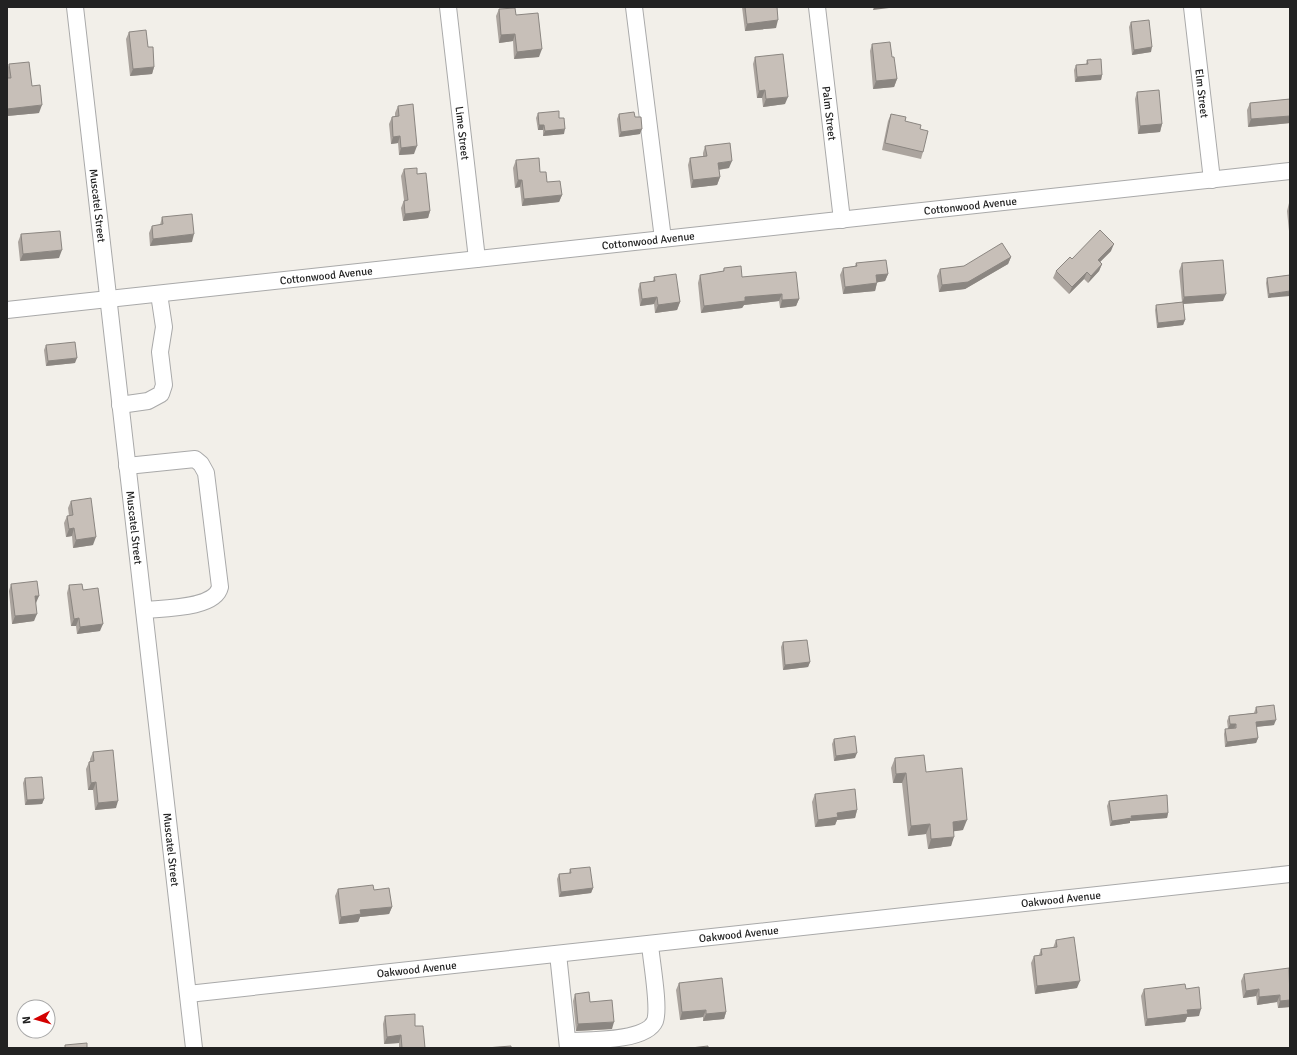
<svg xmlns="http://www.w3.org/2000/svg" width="1297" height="1055" font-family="Signika,sans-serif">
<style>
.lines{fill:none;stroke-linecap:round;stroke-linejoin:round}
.minor-casing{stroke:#a9a9a9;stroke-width:18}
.minor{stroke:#fff;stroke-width:16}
.wall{fill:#aba49e}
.shaded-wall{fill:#8b8681}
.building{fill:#c7bfb8;stroke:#8b8681}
.labels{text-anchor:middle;stroke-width:3;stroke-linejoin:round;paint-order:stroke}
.street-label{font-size:11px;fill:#222;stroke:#fff}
</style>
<rect width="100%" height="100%" fill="#f2efe9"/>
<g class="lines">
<g class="minor-casing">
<g id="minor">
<path id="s1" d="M 75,7 L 194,1048"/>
<path id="s2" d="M 448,7 L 477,259"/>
<path d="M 634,7 L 663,239"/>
<path id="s3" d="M 817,7 L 842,220"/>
<path id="s4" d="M 1192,7 L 1212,180"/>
<path id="s5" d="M 7,310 L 1290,171"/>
<path d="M 120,405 L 148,401 L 161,394 L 164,385 L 160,352 L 164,327 L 159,294"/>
<path d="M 127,466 L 195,459 L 201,464 L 206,473 L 220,587 C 215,609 163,608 144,610"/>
<path d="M 558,954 L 568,1048"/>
<path id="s6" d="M 188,994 L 1290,874"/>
<path d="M 568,1041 C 588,1040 646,1042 655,1021 C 660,1007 651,960 650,944"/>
</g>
</g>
<use href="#minor" class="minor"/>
</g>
<path class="wall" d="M 742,7 L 777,7 L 776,28 L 745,31 Z
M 499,9 L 516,15 L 539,57 L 514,59 L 513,41 L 499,43 L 496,16 Z
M 1131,22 L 1151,52 L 1132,55 L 1129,27 Z
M 129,32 L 148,47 L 154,67 L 152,74 L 130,76 L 126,39 Z
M 872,44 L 892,57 L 897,79 L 894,87 L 873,89 L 870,51 Z
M 755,57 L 785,104 L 763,107 L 762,98 L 757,98 L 753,64 Z
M 1087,60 L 1102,75 L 1101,80 L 1075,82 L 1074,70 L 1076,65 L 1086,64 Z
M 9,64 L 32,86 L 39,113 L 7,116 L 7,70 Z
M 1137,92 L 1162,124 L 1160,132 L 1138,134 L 1135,99 Z
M 1290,99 L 1290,123 L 1248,127 L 1247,110 L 1250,103 Z
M 398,106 L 414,154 L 399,155 L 398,143 L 391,144 L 389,124 L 392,117 L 395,116 L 395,113 Z
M 538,113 L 559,118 L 564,134 L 543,136 L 543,130 L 538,130 L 536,118 Z
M 619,114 L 635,117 L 640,134 L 619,137 L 617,119 Z
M 891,114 L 920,129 L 923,152 L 921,159 L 882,150 L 888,121 Z
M 705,146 L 729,168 L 719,170 L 720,177 L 717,185 L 691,188 L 688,165 L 690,158 L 703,156 L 703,153 Z
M 516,160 L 540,172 L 547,182 L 562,195 L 559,202 L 522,206 L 520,187 L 515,188 L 513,168 Z
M 404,169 L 417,174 L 430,211 L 428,218 L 403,221 L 401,208 L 404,200 L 401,176 Z
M 1289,203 L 1290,203 L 1290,231 L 1289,231 L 1287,211 Z
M 162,217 L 192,242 L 150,246 L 149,233 L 152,226 L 160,225 Z
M 21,234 L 59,258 L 20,261 L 18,242 Z
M 1111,251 L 1100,262 L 1102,264 L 1099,271 L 1088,283 L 1084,279 L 1069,294 L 1053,278 L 1056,271 L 1072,259 Z
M 1011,257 L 1008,264 L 965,289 L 939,292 L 937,276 L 940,269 L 964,266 Z
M 856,263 L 888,274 L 885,281 L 877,282 L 875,291 L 843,294 L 840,275 L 843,268 L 855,266 Z
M 1182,263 L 1223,301 L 1183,304 L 1185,320 L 1183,325 L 1157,328 L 1155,310 L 1156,305 L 1182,302 L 1179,271 Z
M 724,268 L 742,277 L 799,299 L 796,306 L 780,308 L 779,301 L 744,305 L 742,308 L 701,313 L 698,283 L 700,275 L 723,271 Z
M 1290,275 L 1268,298 L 1266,283 L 1267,278 Z
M 654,277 L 680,302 L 677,310 L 655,313 L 654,304 L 640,306 L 638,290 L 640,283 L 653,281 Z
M 46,345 L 75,363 L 46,366 L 44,350 Z
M 71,501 L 93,545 L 73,548 L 72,536 L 66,537 L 64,523 L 67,516 L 69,516 L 68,508 Z
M 11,584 L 36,603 L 34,621 L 12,624 L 9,591 Z
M 69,585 L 83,590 L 100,631 L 77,634 L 76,626 L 71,626 L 67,593 Z
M 783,642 L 810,662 L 808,667 L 783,670 L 781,647 Z
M 1256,707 L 1274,725 L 1256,727 L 1258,738 L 1256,743 L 1225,747 L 1224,734 L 1225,729 L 1228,729 L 1227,721 L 1229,716 L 1254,713 Z
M 834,739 L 855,758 L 834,761 L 832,744 Z
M 93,752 L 116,808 L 95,810 L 93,790 L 88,790 L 86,769 L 89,762 L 90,761 L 90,759 Z
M 895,758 L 926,772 L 963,830 L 954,831 L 951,846 L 928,849 L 926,834 L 908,836 L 902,783 L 893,783 L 891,768 Z
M 25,778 L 44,799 L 42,804 L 25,805 L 23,783 Z
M 815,794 L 857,810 L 855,818 L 837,820 L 835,825 L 815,827 L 812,802 Z
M 1109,801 L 1168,813 L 1167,818 L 1130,821 L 1130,823 L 1110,826 L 1107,806 Z
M 570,869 L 593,888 L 591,893 L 559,897 L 557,879 L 559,874 L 569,873 Z
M 338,889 L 374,890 L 392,907 L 389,914 L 360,917 L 358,922 L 339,924 L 335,896 Z
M 1056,940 L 1077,988 L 1035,994 L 1031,963 L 1034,956 L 1039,955 L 1041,949 L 1053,948 Z
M 1290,973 L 1290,1007 L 1278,1008 L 1277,1002 L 1257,1005 L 1256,996 L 1243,998 L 1241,981 L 1244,974 Z
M 679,983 L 726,1012 L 724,1019 L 703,1021 L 703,1017 L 680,1020 L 676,990 Z
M 1144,989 L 1186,989 L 1199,1016 L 1187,1017 L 1185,1022 L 1145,1026 L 1141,996 Z
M 575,994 L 612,1029 L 576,1031 L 573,1001 Z
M 385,1016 L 415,1026 L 425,1048 L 399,1048 L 399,1043 L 384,1044 L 383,1024 Z"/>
<path class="shaded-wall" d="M 874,7 L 897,7 L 873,10 Z
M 778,20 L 776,28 L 745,31 L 747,24 Z
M 515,34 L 513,41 L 499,43 L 501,35 Z
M 1152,47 L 1151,52 L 1132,55 L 1134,50 Z
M 542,49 L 539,57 L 514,59 L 517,52 Z
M 154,67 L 152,74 L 130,76 L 133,69 Z
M 1102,75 L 1101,80 L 1075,82 L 1077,77 Z
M 897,79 L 894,87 L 873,89 L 876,81 Z
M 765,90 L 762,98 L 757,98 L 759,91 Z
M 788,97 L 785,104 L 763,107 L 766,99 Z
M 42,105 L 39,113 L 7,116 L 7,109 Z
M 1290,116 L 1290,123 L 1248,127 L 1251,119 Z
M 1162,124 L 1160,132 L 1138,134 L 1140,126 Z
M 539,125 L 544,125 L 543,130 L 538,130 Z
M 565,129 L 564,134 L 543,136 L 545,131 Z
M 642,129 L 640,134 L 619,137 L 621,132 Z
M 400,136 L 398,143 L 391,144 L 393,137 Z
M 417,146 L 414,154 L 399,155 L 401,148 Z
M 732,161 L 729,168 L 715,170 L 718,163 Z
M 720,177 L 717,185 L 691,188 L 693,180 Z
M 518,180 L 522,180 L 520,187 L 515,188 Z
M 562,195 L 559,202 L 522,206 L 524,199 Z
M 430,211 L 428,218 L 403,221 L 405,214 Z
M 194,234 L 192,242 L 150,246 L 153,239 Z
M 1114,244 L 1111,251 L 1095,267 L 1098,260 Z
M 62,250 L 59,258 L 20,261 L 23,254 Z
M 1011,257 L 1008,264 L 965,289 L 939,292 L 942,285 Z
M 1102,264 L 1099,271 L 1088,283 L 1091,276 Z
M 1087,272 L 1084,279 L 1069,294 L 1072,287 Z
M 888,274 L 885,281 L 874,283 L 876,275 Z
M 877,283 L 875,291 L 843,294 L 845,287 Z
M 1290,291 L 1290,296 L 1268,298 L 1269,294 Z
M 782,294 L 779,301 L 744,305 L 742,308 L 701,313 L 704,306 L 745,297 Z
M 1226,294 L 1223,301 L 1182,304 L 1184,297 Z
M 657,297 L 654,304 L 640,306 L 642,299 Z
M 799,299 L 796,306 L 780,308 L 782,300 Z
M 680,302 L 677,310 L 655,313 L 658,305 Z
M 1185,320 L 1183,325 L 1157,328 L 1158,323 Z
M 77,358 L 75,363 L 46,366 L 48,361 Z
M 74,528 L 72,536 L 66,537 L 69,529 Z
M 96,537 L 93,545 L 73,548 L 76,540 Z
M 35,596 L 39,596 L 36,603 L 32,604 Z
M 37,614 L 34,621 L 12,624 L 15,616 Z
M 79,618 L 76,626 L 71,626 L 74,619 Z
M 103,624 L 100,631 L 77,634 L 80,627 Z
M 810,662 L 808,667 L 783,670 L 785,665 Z
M 1276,720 L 1274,725 L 1254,727 L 1256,722 Z
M 1230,724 L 1236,724 L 1234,729 L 1228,729 Z
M 1258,738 L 1256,743 L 1225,747 L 1227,742 Z
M 857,753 L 855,758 L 834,761 L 836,756 Z
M 906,773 L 902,783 L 893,783 L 896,774 Z
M 96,782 L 93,790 L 88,790 L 91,783 Z
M 44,799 L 42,804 L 25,805 L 27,800 Z
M 118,801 L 116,808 L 95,810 L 98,803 Z
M 857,810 L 855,818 L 837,820 L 835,825 L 815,827 L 818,820 L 837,813 Z
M 1168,813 L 1167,818 L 1130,821 L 1130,823 L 1110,826 L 1112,821 L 1131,816 Z
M 967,820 L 963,830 L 949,832 L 953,822 Z
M 930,824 L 926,834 L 908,836 L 911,826 Z
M 954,837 L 951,846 L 928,849 L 931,839 Z
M 593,888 L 591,893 L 559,897 L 561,892 Z
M 392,907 L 389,914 L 360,917 L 358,922 L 339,924 L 341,917 L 360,910 Z
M 1080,981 L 1077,988 L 1035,994 L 1037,986 Z
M 1259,989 L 1256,996 L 1243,998 L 1246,991 Z
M 1280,995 L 1277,1002 L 1257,1005 L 1259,997 Z
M 1290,1000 L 1290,1007 L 1278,1008 L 1280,1001 Z
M 1201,1009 L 1199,1016 L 1187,1017 L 1185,1022 L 1145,1026 L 1147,1019 L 1187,1010 Z
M 706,1010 L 703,1017 L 680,1020 L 682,1012 Z
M 726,1012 L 724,1019 L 703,1021 L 706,1014 Z
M 614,1022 L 612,1029 L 576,1031 L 578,1024 Z
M 401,1035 L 399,1043 L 384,1044 L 387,1037 Z"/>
<path class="building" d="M 745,7 L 777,7 L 778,20 L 747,24 Z
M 515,8 L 516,15 L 538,13 L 542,49 L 517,52 L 515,34 L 501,35 L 499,9 Z
M 1149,20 L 1152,47 L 1134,50 L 1131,22 Z
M 146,30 L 148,47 L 153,47 L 154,67 L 133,69 L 129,32 Z
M 890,42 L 892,57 L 894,57 L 897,79 L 876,81 L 872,44 Z
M 783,54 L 788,97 L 766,99 L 765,90 L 759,91 L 755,57 Z
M 1101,59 L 1102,75 L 1077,77 L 1076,65 L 1088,64 L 1087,60 Z
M 29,62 L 32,86 L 40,85 L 42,105 L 7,109 L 7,78 L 11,78 L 9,64 Z
M 1159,90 L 1162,124 L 1140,126 L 1137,92 Z
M 1290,99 L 1290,116 L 1251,119 L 1250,103 Z
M 413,104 L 417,146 L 401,148 L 400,136 L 393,137 L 392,117 L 399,116 L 398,106 Z
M 559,111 L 559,118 L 564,118 L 565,129 L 545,131 L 544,125 L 539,125 L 538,113 Z
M 634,112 L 635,117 L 641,117 L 642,129 L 621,132 L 619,114 Z
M 891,114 L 906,117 L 905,121 L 921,125 L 920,129 L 928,131 L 923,152 L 885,143 Z
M 730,143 L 732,161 L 718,163 L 720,177 L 693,180 L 690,158 L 707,156 L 705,146 Z
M 539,158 L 540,172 L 546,172 L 547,182 L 560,181 L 562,195 L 524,199 L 522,180 L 518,180 L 516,160 Z
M 417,168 L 417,174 L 426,173 L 430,211 L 405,214 L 404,201 L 408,200 L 404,169 Z
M 192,214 L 194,234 L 153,239 L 152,226 L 163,224 L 162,217 Z
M 1100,230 L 1114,244 L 1098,260 L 1102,264 L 1091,276 L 1087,272 L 1072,287 L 1056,271 L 1070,257 L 1072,259 Z
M 60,231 L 62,250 L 23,254 L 21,234 Z
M 1002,243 L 1011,257 L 968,282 L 942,285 L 940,269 L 964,266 Z
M 886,260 L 888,274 L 876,275 L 877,283 L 845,287 L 843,268 L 857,266 L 856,263 Z
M 1223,260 L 1226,294 L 1184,297 L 1182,263 Z
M 741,266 L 742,277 L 796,272 L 799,299 L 782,300 L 782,294 L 745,297 L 745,301 L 704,306 L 700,275 L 724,271 L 724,268 Z
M 676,274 L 680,302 L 658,305 L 657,297 L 642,299 L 640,283 L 655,281 L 654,277 Z
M 1290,275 L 1290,291 L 1269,294 L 1267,278 Z
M 1183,302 L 1185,320 L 1158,323 L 1156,305 Z
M 75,342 L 77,358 L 48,361 L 46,345 Z
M 91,498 L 96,537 L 76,540 L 74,528 L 69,529 L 67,516 L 73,515 L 71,501 Z
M 37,581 L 39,596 L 35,596 L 37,614 L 15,616 L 11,584 Z
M 82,584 L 83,590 L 98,588 L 103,624 L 80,627 L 79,618 L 74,619 L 69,585 Z
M 807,640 L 810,662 L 785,665 L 783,642 Z
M 1274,705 L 1276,720 L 1256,722 L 1258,738 L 1227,742 L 1225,729 L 1236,728 L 1236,724 L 1230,724 L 1229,716 L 1257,713 L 1256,707 Z
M 855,736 L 857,753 L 836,756 L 834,739 Z
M 113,750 L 118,801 L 98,803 L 96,782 L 91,783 L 89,762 L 94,761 L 93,752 Z
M 924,755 L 926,772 L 962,768 L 967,820 L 953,822 L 954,837 L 931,839 L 930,824 L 911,826 L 906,773 L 896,774 L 895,758 Z
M 42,777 L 44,799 L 27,800 L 25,778 Z
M 855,789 L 857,810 L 837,813 L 838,817 L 818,820 L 815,794 Z
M 1167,795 L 1168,813 L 1131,816 L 1132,818 L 1112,821 L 1109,801 Z
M 590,867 L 593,888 L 561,892 L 559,874 L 571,873 L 570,869 Z
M 373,885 L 374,890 L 389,888 L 392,907 L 360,910 L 361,914 L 341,917 L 338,889 Z
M 1074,937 L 1080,981 L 1037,986 L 1034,956 L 1042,955 L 1041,949 L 1057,947 L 1056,940 Z
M 1289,968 L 1290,1000 L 1280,1001 L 1280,995 L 1259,997 L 1259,989 L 1246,991 L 1244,974 Z
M 722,978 L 726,1012 L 706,1014 L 706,1010 L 682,1012 L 679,983 Z
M 1185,984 L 1186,989 L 1199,987 L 1201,1009 L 1187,1010 L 1188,1014 L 1147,1019 L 1144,989 Z
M 589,992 L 590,1002 L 612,1000 L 614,1022 L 578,1024 L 575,994 Z
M 415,1014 L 415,1026 L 423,1026 L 425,1048 L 402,1048 L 401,1035 L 387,1037 L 385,1016 Z
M 87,1043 L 87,1048 L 65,1048 L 65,1045 Z
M 511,1046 L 511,1048 L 486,1048 Z
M 708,1046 L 708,1048 L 691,1048 Z"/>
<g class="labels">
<g class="street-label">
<text dy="4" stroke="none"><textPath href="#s4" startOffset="87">Elm Street</textPath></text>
<text dy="4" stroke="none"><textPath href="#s3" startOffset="107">Palm Street</textPath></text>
<text dy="4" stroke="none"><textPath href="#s2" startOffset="127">Lime Street</textPath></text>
<text dy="4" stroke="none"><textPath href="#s1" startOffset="200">Muscatel Street</textPath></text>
<text dy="4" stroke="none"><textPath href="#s5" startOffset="969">Cottonwood Avenue</textPath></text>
<text dy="4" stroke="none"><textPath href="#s5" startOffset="645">Cottonwood Avenue</textPath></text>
<text dy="4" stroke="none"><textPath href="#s5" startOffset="321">Cottonwood Avenue</textPath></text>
<text dy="4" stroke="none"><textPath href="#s1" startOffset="524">Muscatel Street</textPath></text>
<text dy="4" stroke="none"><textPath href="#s1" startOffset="848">Muscatel Street</textPath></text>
<text dy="4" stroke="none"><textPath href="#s6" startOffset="878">Oakwood Avenue</textPath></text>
<text dy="4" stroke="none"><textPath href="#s6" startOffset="554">Oakwood Avenue</textPath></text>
<text dy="4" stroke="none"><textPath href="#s6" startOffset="230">Oakwood Avenue</textPath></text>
</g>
</g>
<rect width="1297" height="1055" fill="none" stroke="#222222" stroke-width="16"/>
<g transform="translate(36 1019) rotate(264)"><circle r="19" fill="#ffffff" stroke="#a7a7a7"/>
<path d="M0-3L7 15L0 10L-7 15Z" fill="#d40000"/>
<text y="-6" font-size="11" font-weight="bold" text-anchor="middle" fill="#222222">N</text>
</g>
</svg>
